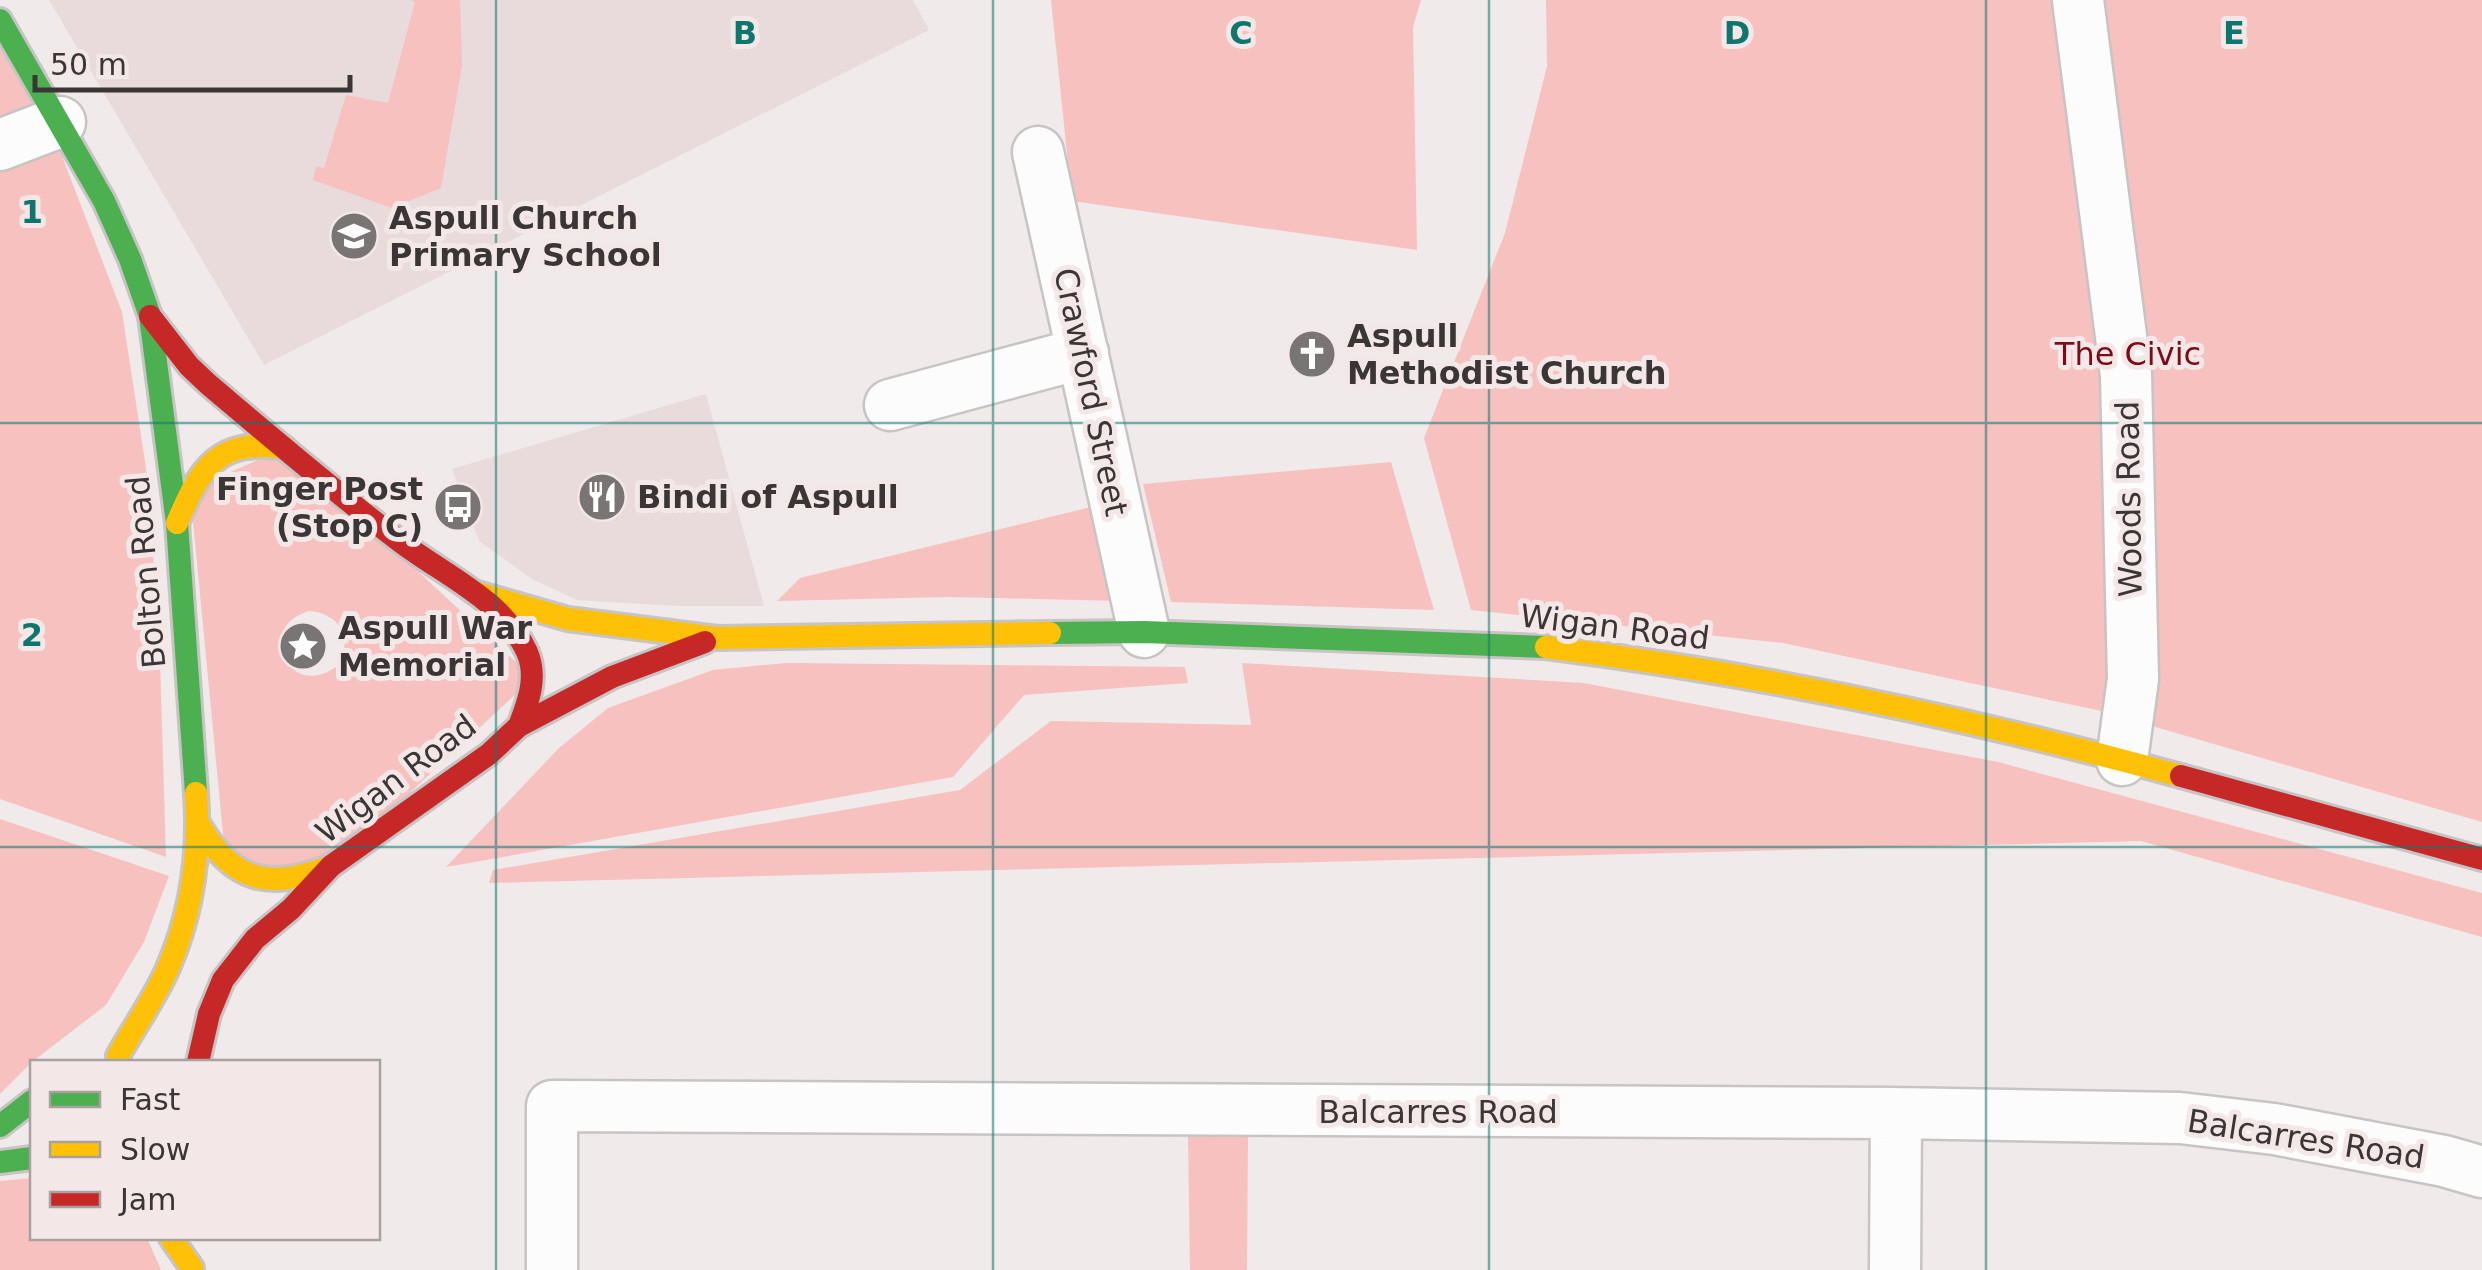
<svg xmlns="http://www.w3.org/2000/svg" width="2482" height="1270" font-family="'DejaVu Sans',sans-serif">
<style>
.built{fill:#e9dbdb}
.green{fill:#f7c1bf;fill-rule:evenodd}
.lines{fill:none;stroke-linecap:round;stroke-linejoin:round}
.street-casing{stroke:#c8c4c4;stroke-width:55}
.fast-casing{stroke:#c8c4c4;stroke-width:28}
.slow-casing{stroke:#c8c4c4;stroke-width:28}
.jam-casing{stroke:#c8c4c4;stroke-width:28}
.street{stroke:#fdfcfc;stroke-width:50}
.fast{stroke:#4caf50;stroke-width:22}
.slow{stroke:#ffc107;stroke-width:22}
.jam{stroke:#c62828;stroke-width:22}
.grid{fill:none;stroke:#0f766e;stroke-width:2.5;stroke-opacity:0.55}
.labels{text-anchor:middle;stroke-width:10;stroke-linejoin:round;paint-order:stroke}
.poi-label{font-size:32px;font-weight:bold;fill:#3a3636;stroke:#f3e8e7;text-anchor:start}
.park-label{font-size:32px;fill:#7d0c19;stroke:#f3e8e7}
.street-label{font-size:32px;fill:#3a3636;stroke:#f3e8e7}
.grid-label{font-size:32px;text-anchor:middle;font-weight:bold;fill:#0f766e;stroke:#f3e8e7;stroke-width:10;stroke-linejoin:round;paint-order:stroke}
</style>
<rect width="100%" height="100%" fill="#f0eaea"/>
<path class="built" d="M 49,0 L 913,0 L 929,30 L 264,365 Z
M 706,394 L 764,606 L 677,606 L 577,600 L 532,579 L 479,541 L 452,469 Z"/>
<path class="green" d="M 409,0 L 460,0 L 462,66 L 441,188 L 392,208 L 313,180 L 316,166 L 324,168 L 346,95 L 388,103 L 415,2 Z
M 1051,0 L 1421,0 L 1413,27 L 1417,250 L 1072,201 Z
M 1546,0 L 2482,0 L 2482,822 L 2097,710 L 1783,643 L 1471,610 L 1424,438 L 1505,233 L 1547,66 Z
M 0,37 L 41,106 L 0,119 Z
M 60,151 L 122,312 L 146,468 L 159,629 L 166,857 L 0,799 L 0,171 Z
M 285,448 L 533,678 L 331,866 L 226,865 L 190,490 ZM 310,611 C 341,614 354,640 337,666 C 289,703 253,625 310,611 Z
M 1391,462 L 1434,610 L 1171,602 L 1143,484 Z
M 1091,507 L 1122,601 L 949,597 L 777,601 L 800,578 Z
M 786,663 L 1185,667 L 1188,683 L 1024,695 L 953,777 L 446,867 L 559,748 L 608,708 L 713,670 Z
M 1242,663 L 1584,683 L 1998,762 L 2482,893 L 2482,937 L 2141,841 L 489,883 L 493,870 L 960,790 L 1051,721 L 1251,725 Z
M 0,819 L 169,876 L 144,942 L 106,1005 L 32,1062 L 0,1094 Z
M 1188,1136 L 1248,1137 L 1247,1270 L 1190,1270 Z
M 32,1178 L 32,1238 L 147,1238 L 161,1270 L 0,1270 L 0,1181 Z"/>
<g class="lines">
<g class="street-casing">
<path id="street" d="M 2078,0 L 2126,375 L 2133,679 L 2122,760
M 0,145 L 60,122
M 1038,152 L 1144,632
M 890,405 L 1083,353
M 552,1270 L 552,1106 L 1896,1113 L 2180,1118 L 2274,1129 L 2444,1161 L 2482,1172
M 1895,1270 L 1896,1113"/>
</g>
<g class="fast-casing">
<path id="fast" d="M 0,20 L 104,201 L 130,259 L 150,316 L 177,523 L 196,793
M 1050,633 L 1144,632 L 1546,647
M 0,1126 L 32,1101
M 0,1162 L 32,1158"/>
</g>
<g class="slow-casing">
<path id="slow" d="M 177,523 C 201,466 219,438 285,448
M 477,593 L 568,619 L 717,638 L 1050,633
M 1546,647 C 1761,674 1972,719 2181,776
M 198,823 C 232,882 269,891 331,866
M 118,1056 C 134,1027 155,998 168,968 C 192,913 200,852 196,793
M 171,1238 L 192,1268"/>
</g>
<g class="jam-casing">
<path id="jam" d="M 150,316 L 189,366 L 208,384 C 272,438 336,493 402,543 C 446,576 503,600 527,652 C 538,677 528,703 519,726
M 2181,776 L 2482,859
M 198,1062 L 209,1014 L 223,980 L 255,939 L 291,909 L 331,866 L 489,754 L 519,726 L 612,677 L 705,642"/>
</g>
<use href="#street" class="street"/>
<use href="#fast" class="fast"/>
<use href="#slow" class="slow"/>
<use href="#jam" class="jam"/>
</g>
<path class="grid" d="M 496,0 L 496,1270M 993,0 L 993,1270M 1489,0 L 1489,1270M 1986,0 L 1986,1270M 0,423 L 2482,423M 0,847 L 2482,847"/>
<defs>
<g id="school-disc" transform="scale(2.5)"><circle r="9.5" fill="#7a7575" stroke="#f3e8e7"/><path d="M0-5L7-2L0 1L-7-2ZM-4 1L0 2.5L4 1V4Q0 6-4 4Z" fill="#fff"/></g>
<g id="church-disc" transform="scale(2.5)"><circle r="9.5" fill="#7a7575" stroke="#f3e8e7"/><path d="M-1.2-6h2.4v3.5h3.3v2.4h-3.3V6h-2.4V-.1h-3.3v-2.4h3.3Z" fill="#fff"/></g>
<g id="restaurant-disc" transform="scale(2.5)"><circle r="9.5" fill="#7a7575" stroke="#f3e8e7"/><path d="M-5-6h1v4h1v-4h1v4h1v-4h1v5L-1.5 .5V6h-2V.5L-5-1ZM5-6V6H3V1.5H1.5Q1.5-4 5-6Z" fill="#fff"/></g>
<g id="bus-disc" transform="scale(2.5)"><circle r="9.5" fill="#7a7575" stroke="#f3e8e7"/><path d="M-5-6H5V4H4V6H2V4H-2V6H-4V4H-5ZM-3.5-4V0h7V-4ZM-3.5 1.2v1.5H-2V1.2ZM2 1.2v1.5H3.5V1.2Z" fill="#fff"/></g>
<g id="sight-disc" transform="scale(2.5)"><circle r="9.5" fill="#7a7575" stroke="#f3e8e7"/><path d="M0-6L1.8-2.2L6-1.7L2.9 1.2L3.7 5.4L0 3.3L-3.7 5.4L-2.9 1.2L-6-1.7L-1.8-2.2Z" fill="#fff"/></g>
</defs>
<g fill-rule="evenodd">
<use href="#school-disc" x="354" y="236"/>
<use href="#church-disc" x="1312" y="354"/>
<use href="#restaurant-disc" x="602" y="497"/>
<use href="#bus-disc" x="458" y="507"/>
<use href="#sight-disc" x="303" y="646"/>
</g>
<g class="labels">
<g class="poi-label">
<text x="389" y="229">Aspull Church<tspan x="389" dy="37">Primary School</tspan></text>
<text x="1347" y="347">Aspull<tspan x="1347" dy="37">Methodist Church</tspan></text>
<text x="423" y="500" text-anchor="end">Finger Post<tspan x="423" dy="37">(Stop C)</tspan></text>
<text x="637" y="508">Bindi of Aspull</text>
<text x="338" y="639">Aspull War<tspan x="338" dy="37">Memorial</tspan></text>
</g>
<g class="park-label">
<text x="2128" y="365">The Civic</text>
</g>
<g class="street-label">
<text transform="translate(1091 392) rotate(78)" y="11">Crawford Street</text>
<text transform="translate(2129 499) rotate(-91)" y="11">Woods Road</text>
<text transform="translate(146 572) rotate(-95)" y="11">Bolton Road</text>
<text transform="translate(1615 627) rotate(7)" y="11">Wigan Road</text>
<text transform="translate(396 779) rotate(-37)" y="11">Wigan Road</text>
<text x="1438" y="1123">Balcarres Road</text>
<text transform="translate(2306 1139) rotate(9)" y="11">Balcarres Road</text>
</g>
</g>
<g class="grid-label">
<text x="745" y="44">B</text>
<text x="1241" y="44">C</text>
<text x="1737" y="44">D</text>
<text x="2234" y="44">E</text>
<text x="32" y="223">1</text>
<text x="32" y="646">2</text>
</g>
<rect x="30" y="1060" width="350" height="180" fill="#f3e8e7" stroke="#a9a1a0" stroke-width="2.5"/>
<rect x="50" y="1092" width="50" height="15" fill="#4caf50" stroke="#a9a1a0" stroke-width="2.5"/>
<text x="120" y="1110" font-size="30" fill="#3a3636">Fast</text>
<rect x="50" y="1142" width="50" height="15" fill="#ffc107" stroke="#a9a1a0" stroke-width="2.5"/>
<text x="120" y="1160" font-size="30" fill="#3a3636">Slow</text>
<rect x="50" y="1192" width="50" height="15" fill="#c62828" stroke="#a9a1a0" stroke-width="2.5"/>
<text x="120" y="1210" font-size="30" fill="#3a3636">Jam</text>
<path d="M35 75v15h315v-15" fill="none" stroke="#3a3636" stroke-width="5"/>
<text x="50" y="75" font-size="30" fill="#3a3636" stroke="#f3e8e7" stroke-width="8" paint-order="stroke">50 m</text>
</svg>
